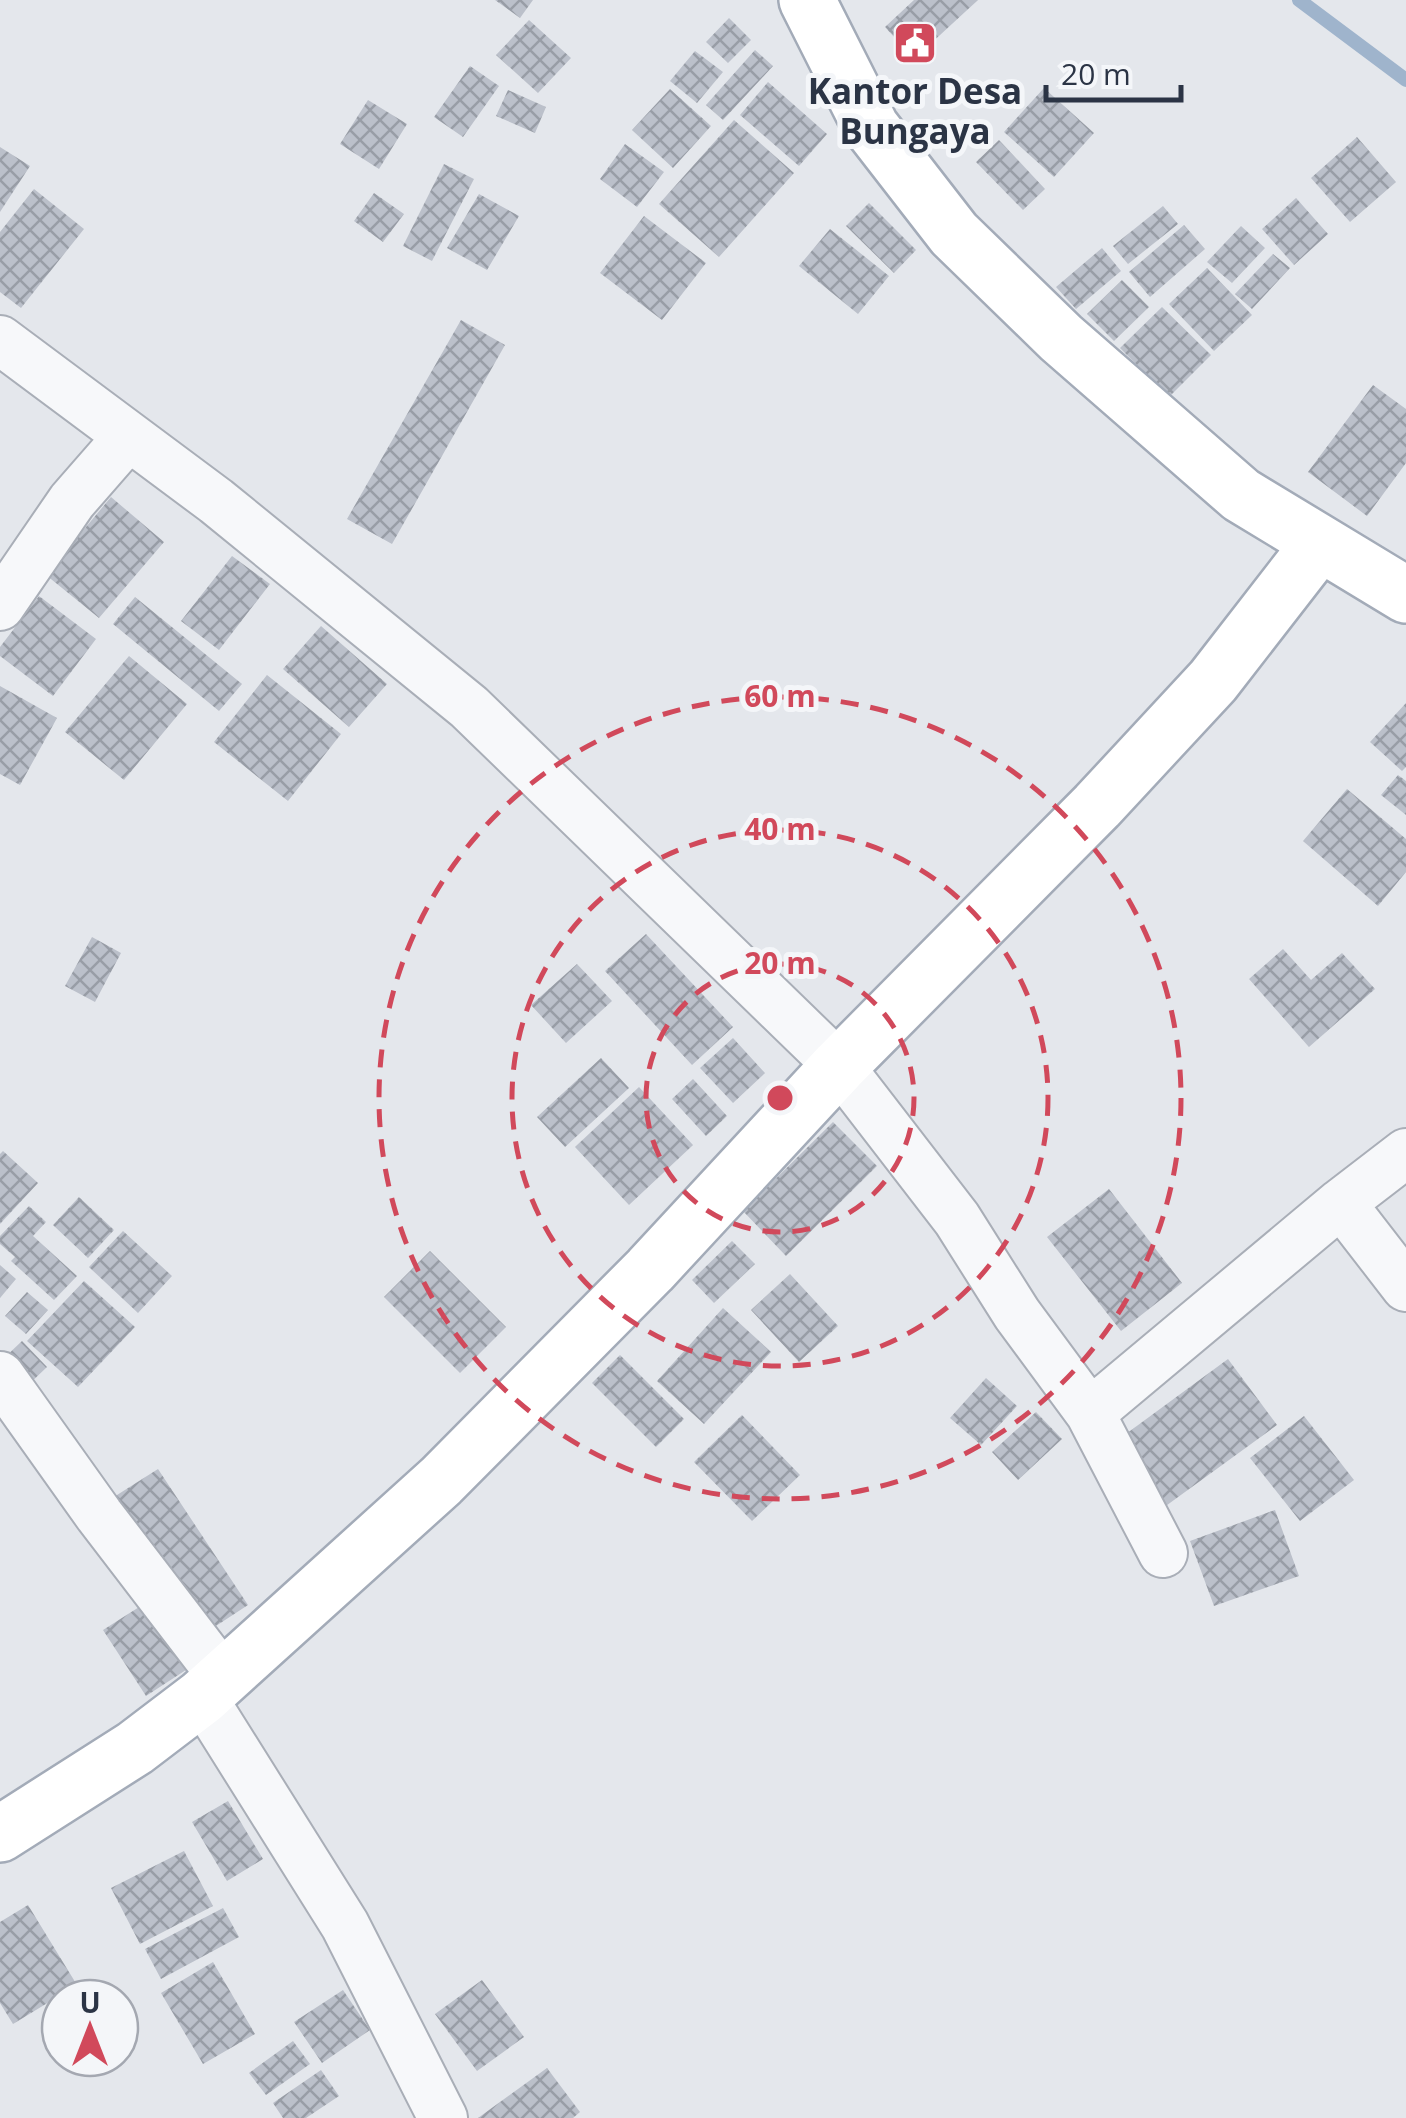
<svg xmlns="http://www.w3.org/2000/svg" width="1406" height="2118" font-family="'Open Sans',sans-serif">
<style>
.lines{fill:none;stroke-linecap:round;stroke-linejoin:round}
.stream{stroke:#9fb4cc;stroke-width:14}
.building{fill:url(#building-cross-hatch)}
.minor-casing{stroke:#a9aeb7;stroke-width:52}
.major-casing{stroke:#a3abb8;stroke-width:60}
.minor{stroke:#f7f8fa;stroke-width:48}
.major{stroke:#fff;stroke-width:55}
.ring{fill:none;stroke:#d1495b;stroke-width:5;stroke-dasharray:18 12}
.labels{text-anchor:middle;stroke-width:10;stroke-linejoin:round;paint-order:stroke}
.poi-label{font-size:35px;font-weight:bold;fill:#2b3445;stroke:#f4f6f9}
.centre{fill:#d1495b;stroke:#f4f6f9;stroke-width:5}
.ring-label{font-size:30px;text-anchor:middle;font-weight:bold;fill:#d1495b;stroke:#f4f6f9;stroke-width:10;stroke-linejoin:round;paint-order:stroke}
</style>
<defs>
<pattern id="building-cross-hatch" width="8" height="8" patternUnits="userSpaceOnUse" patternTransform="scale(2.5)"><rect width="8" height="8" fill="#bbc0ca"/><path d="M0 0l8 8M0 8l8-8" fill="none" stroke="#989da6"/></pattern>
</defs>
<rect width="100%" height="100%" fill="#e4e7ec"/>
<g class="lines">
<path class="stream" d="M 1299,0 L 1406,80"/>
</g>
<path class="building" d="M 495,0 L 533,0 L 520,18 Z
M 914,0 L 978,0 L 914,59 L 885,27 Z
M 729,18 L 751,40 L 728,63 L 706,42 Z
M 529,20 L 571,58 L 538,93 L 496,55 Z
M 755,50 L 773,66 L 723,120 L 706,105 Z
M 695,51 L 723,72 L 697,103 L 670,81 Z
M 470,66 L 499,86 L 463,137 L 434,117 Z
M 768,82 L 827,134 L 799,166 L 740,115 Z
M 1044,88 L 1094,133 L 1054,177 L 1004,132 Z
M 670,89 L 711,126 L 673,168 L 632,130 Z
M 508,90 L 546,107 L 535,133 L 496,116 Z
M 368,100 L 407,124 L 379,169 L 340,144 Z
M 734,120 L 794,173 L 719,257 L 659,204 Z
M 1357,137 L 1396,182 L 1350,222 L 1311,178 Z
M 999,140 L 1045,189 L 1023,210 L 976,162 Z
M 625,144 L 664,172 L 637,207 L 600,179 Z
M 0,147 L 30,166 L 0,212 Z
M 444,164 L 474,179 L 432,261 L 403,246 Z
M 34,189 L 84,229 L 21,308 L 0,292 L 0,232 Z
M 374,193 L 404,214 L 383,242 L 354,221 Z
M 479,194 L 519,216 L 487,270 L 447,248 Z
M 1296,198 L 1328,234 L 1294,265 L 1262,229 Z
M 869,203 L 916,250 L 894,273 L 846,226 Z
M 1163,206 L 1178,224 L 1128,264 L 1113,246 Z
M 644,216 L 706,263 L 662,320 L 600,273 Z
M 1184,225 L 1205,249 L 1150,297 L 1129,272 Z
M 1241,226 L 1265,248 L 1232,283 L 1207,262 Z
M 830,229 L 889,276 L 858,314 L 799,266 Z
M 1102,248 L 1121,271 L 1076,309 L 1056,287 Z
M 1273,254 L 1290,268 L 1252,309 L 1235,294 Z
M 1207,268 L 1252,315 L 1214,351 L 1169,304 Z
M 1122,280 L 1149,307 L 1114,341 L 1087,314 Z
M 1162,307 L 1211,355 L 1169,397 L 1120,348 Z
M 461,320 L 505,345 L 392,544 L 347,519 Z
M 1373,385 L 1406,409 L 1406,463 L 1367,516 L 1308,472 Z
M 111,497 L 164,542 L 99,618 L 46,575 Z
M 232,556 L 270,584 L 219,650 L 181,621 Z
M 39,596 L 96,639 L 53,696 L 0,656 L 0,647 Z
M 135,597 L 242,684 L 219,711 L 113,624 Z
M 321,626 L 387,684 L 349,727 L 283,669 Z
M 129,656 L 187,704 L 124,780 L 65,732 Z
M 267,675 L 341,734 L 288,801 L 214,742 Z
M 0,686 L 57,718 L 20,785 L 0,774 Z
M 1406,703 L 1406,767 L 1402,771 L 1370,742 Z
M 1398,775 L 1406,781 L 1406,815 L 1381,795 Z
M 1347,789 L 1406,839 L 1406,872 L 1378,906 L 1303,841 Z
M 646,934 L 733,1027 L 692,1065 L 605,971 Z
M 92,937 L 121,953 L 95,1002 L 65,986 Z
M 1283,949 L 1311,980 L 1342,953 L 1375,989 L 1309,1047 L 1249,979 Z
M 577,964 L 612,1001 L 566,1043 L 531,1005 Z
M 733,1038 L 765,1073 L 733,1103 L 700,1068 Z
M 601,1058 L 629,1088 L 565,1147 L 537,1117 Z
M 693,1079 L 727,1116 L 706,1136 L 672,1099 Z
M 639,1087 L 693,1145 L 629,1205 L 575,1147 Z
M 833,1122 L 877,1166 L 786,1256 L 743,1211 Z
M 3,1151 L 38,1183 L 0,1224 L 0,1154 Z
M 1109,1189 L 1182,1283 L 1121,1331 L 1047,1237 Z
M 79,1197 L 114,1230 L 88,1258 L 53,1225 Z
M 29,1206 L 46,1222 L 33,1236 L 77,1276 L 54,1300 L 11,1261 L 15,1257 L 0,1244 L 0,1236 Z
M 123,1231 L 172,1276 L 138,1313 L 89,1267 Z
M 732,1241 L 755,1264 L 714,1303 L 692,1280 Z
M 430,1251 L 506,1327 L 460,1373 L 384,1297 Z
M 0,1265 L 16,1279 L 0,1298 Z
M 790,1274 L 838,1326 L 799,1362 L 751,1310 Z
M 84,1281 L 135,1327 L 78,1387 L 27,1341 Z
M 27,1292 L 48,1310 L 26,1334 L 5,1316 Z
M 723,1308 L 771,1352 L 704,1424 L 657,1381 Z
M 22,1341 L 47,1367 L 26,1387 L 1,1361 Z
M 620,1355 L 684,1419 L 656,1447 L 592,1383 Z
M 1228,1359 L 1277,1425 L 1163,1508 L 1115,1442 Z
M 986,1378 L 1017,1406 L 981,1445 L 950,1418 Z
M 1036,1412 L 1062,1439 L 1018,1480 L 992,1452 Z
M 742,1415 L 800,1475 L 752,1521 L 694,1462 Z
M 1304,1416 L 1354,1480 L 1300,1521 L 1250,1458 Z
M 158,1469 L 248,1605 L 196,1639 L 106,1502 Z
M 1275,1510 L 1299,1576 L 1214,1606 L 1190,1541 Z
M 147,1602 L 189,1668 L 146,1696 L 103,1630 Z
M 228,1801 L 263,1859 L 227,1881 L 192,1822 Z
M 184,1851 L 213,1906 L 140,1944 L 111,1888 Z
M 28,1905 L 77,1985 L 13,2024 L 0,2003 L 0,1922 Z
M 223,1908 L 239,1937 L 161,1979 L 145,1949 Z
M 213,1962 L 255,2034 L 203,2064 L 161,1993 Z
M 482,1980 L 524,2037 L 477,2071 L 435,2014 Z
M 343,1990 L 370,2030 L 322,2063 L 294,2022 Z
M 293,2041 L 310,2064 L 266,2095 L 249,2073 Z
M 547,2068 L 580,2112 L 573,2118 L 478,2118 Z
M 321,2070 L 339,2096 L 306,2118 L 283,2118 L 273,2103 Z"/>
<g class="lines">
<g class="minor-casing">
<path id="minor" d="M 0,340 L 216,501 L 469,707 L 839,1066 L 957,1219 L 1017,1314 L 1090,1413 L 1163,1553
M 0,606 L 72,501 L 127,438
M 1341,1203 L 1406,1287
M 0,1376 L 99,1515 L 223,1677
M 1090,1413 L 1341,1203 L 1406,1153
M 202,1697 L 345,1925 L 443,2118"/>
</g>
<g class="major-casing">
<path id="major" d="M 807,0 L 871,127 L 954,234 L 1061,338 L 1241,495 L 1406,595
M 0,1834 L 135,1748 L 202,1697 L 441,1481 L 650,1270 L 839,1066 L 1097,806 L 1213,681 L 1320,543"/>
</g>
<use href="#minor" class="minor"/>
<use href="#major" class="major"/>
</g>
<g class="ring">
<circle cx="780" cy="1098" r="134"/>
<circle cx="780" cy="1098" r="268"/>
<circle cx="780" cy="1098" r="401"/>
</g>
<defs>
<g id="civic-square" transform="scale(2.25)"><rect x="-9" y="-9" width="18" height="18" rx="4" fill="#d1495b" stroke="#f4f6f9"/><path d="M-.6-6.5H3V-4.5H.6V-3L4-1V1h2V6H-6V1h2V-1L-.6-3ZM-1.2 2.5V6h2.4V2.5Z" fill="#fff"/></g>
</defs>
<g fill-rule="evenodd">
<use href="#civic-square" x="915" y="43"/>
</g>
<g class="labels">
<g class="poi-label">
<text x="915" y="104">Kantor Desa<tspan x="915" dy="40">Bungaya</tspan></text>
</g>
</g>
<circle cx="780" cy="1098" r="15" class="centre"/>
<g class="ring-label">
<text x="780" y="707">60 m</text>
<text x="780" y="840">40 m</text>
<text x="780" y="974">20 m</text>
</g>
<g transform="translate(90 2028)"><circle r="48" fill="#f4f6f9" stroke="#a4a8b1" stroke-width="2.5"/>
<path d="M0-8L18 38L0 25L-18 38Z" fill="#d1495b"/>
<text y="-15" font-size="28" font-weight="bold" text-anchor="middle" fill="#2b3445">U</text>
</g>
<path d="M1046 85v15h135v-15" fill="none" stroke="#2b3445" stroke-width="5"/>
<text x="1061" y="85" font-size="30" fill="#2b3445" stroke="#f4f6f9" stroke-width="8" paint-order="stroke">20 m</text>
</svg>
